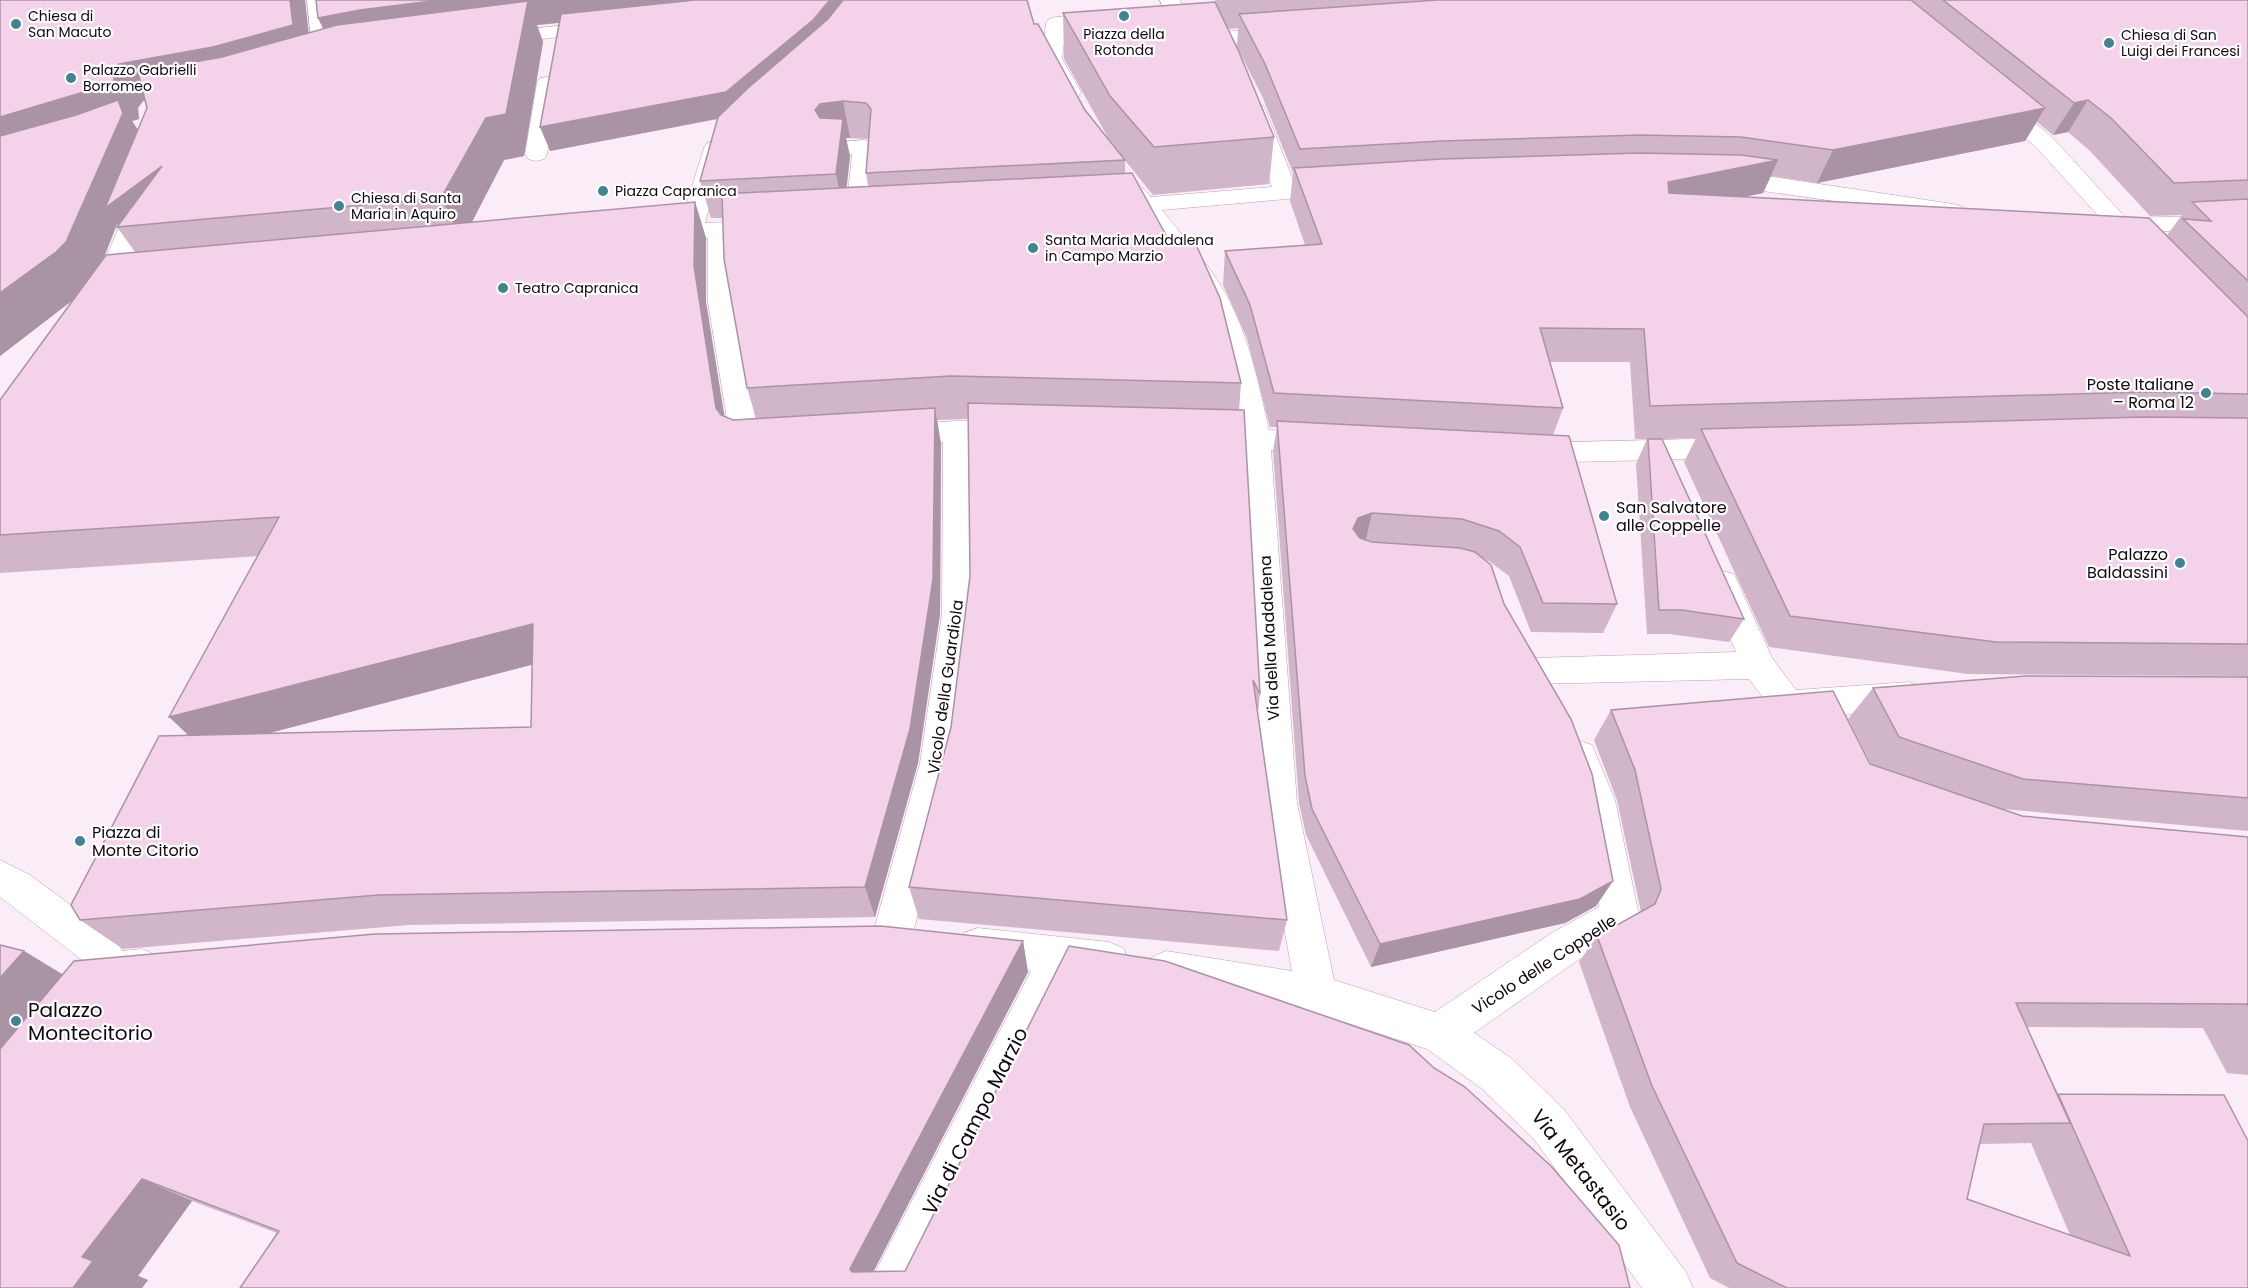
<svg xmlns="http://www.w3.org/2000/svg" width="2248" height="1288" font-family="Poppins,sans-serif">
<style>
.lines{fill:none;stroke-linecap:round;stroke-linejoin:round}
.minor-casing{stroke:#be9eb5;stroke-width:1}
.minor{fill:#fff;fill-rule:evenodd}
.wall{fill:#d1b5c9;fill-rule:evenodd}
.shaded-wall{fill:#aa93a4}
.building{fill:#f3d2ea;stroke:#aa93a4;stroke-width:1.5}
.poi-dot{fill:#408492;stroke:#fff;stroke-width:2}
.labels{text-anchor:middle;stroke-width:4.5;stroke-linejoin:round;paint-order:stroke}
.far-poi-label{font-size:14px;fill:#120810;stroke:#fff;text-anchor:start}
.poi-label{font-size:16px;fill:#120810;stroke:#fff;text-anchor:end}
.street-label{font-size:16px;fill:#120810;stroke:#fff}
.near-poi-label{font-size:20px;fill:#120810;stroke:#fff;text-anchor:start}
.near-street-label{font-size:20px;fill:#120810;stroke:#fff}
</style>
<rect width="100%" height="100%" fill="#fbedf7"/>
<g class="lines">
<g class="minor-casing">
<path id="minor" d="M 307,0 L 327,0 L 336,68 L 332,72 L 325,74 L 318,72 L 314,68 Z
M 1160,0 L 1180,0 L 1190,33 L 1283,29 L 1290,31 L 1293,35 L 1290,39 L 1283,41 L 1182,45 L 1175,43 Z
M 1106,13 L 1113,15 L 1116,19 L 1113,23 L 1066,28 L 1062,59 L 1081,92 L 1078,97 L 1070,98 L 1062,97 L 1042,59 L 1046,23 L 1049,19 L 1056,17 Z
M 601,21 L 608,23 L 611,27 L 608,31 L 494,45 L 487,43 L 484,39 L 487,35 L 494,33 Z
M 548,77 L 556,78 L 559,83 L 547,154 L 544,159 L 536,161 L 528,159 L 525,154 L 537,83 L 540,78 Z
M 1997,96 L 2005,98 L 2052,137 L 2126,218 L 2248,215 L 2248,229 L 2139,232 L 2144,239 L 2141,244 C 2119,250 2123,236 2103,231 L 2100,226 L 2103,221 L 2036,147 L 1989,108 L 1986,103 L 1989,98 Z
M 1255,104 L 1263,106 L 1266,111 L 1295,185 L 1335,182 L 1343,184 L 1347,189 L 1343,194 L 1162,210 C 1181,235 1205,259 1221,286 C 1248,330 1258,381 1269,430 L 1320,432 L 1330,435 L 1334,442 L 1330,449 L 1320,452 L 1271,450 L 1297,803 L 1334,980 L 1435,1012 L 1553,932 L 1599,907 L 1579,800 L 1562,756 L 1568,745 L 1580,741 L 1592,745 L 1615,800 L 1639,916 L 1634,929 L 1581,958 L 1474,1033 L 1511,1058 L 1563,1108 L 1686,1272 L 1693,1288 L 1642,1288 L 1533,1138 L 1481,1088 L 1427,1049 L 1317,1013 L 1166,989 L 1152,983 L 1146,970 L 1152,957 L 1166,951 L 1292,971 L 1261,803 L 1242,449 L 1200,447 L 1190,444 L 1186,437 L 1190,430 L 1200,427 L 1240,429 C 1230,382 1222,331 1197,289 C 1181,262 1158,237 1138,212 L 1105,215 L 1097,213 L 1093,208 L 1097,203 L 1128,199 L 1122,191 L 1126,186 C 1139,183 1143,187 1151,197 L 1272,187 L 1244,111 L 1247,106 Z
M 864,140 L 872,142 L 875,147 L 869,222 L 866,227 L 857,229 L 848,227 L 845,222 L 852,154 L 828,153 L 825,148 L 828,143 Z
M 715,141 L 723,143 L 726,148 L 705,223 L 769,220 L 778,222 L 781,227 L 778,232 L 732,236 L 734,302 L 758,433 L 775,436 L 779,443 L 775,450 C 761,454 749,455 735,451 L 731,444 L 708,302 L 708,238 L 659,240 L 650,238 L 647,233 L 650,228 L 680,225 L 704,148 L 707,143 Z
M 1722,172 L 1773,177 L 1953,204 L 1961,206 L 1965,211 L 1961,216 L 1953,218 L 1714,184 L 1710,179 L 1714,174 Z
M 142,192 L 150,194 L 154,199 C 146,220 126,289 109,299 C 104,303 97,301 91,300 L 87,294 L 97,281 L 130,199 L 134,194 Z
M 957,421 L 1014,422 L 1024,425 L 1028,432 L 1024,439 L 1014,442 L 971,441 L 974,614 L 956,763 L 912,937 L 906,950 L 892,955 L 878,950 L 872,937 L 920,763 L 942,614 L 943,442 L 895,445 L 885,442 L 881,435 L 885,428 L 895,425 Z
M 1736,438 L 1746,441 L 1750,448 L 1746,455 L 1736,458 L 1530,463 L 1520,460 L 1515,453 L 1520,446 L 1530,443 Z
M 1723,571 L 1734,574 L 1772,658 L 1796,690 L 1909,682 L 1921,686 L 1926,696 L 1921,706 L 1909,710 L 1788,719 L 1776,715 L 1749,679 L 1533,684 L 1521,681 L 1516,671 L 1521,661 L 1533,658 L 1736,652 L 1707,583 L 1712,574 Z
M 0,860 L 30,875 L 114,937 L 122,951 L 142,949 L 156,955 L 162,968 L 156,981 L 142,987 L 112,990 L 98,984 L 86,963 L 0,897 Z
M 978,928 L 1109,942 L 1123,948 L 1129,961 L 1123,974 L 1109,980 L 1070,975 L 915,1288 L 867,1288 L 1031,971 L 978,964 L 964,959 L 958,946 L 964,933 Z"/>
</g>
<use href="#minor" class="minor"/>
</g>
<path class="wall" d="M 0,0 L 305,0 L 308,33 L 323,29 L 318,18 L 1034,24 L 1085,110 L 1125,160 L 1125,174 L 1241,383 L 1239,410 L 1260,694 L 1258,712 L 1287,920 L 1279,951 L 919,919 L 909,887 L 951,727 L 970,576 L 968,419 L 937,420 L 941,444 L 940,614 L 918,763 L 875,917 L 409,925 L 123,949 L 80,920 L 189,735 L 258,556 L 0,573 L 0,400 L 74,299 L 0,356 ZM 559,23 L 550,151 L 718,119 L 700,181 L 711,218 L 723,218 L 747,388 L 756,418 L 733,420 L 724,417 L 706,302 L 706,238 L 695,202 L 472,222 L 504,160 L 524,156 L 543,42 L 537,25 ZM 145,100 L 147,108 L 138,130 L 132,121 L 139,119 L 138,108 L 143,101 ZM 846,138 L 868,139 L 866,173 L 868,186 L 846,187 L 850,156 ZM 117,224 L 118,225 L 117,227 L 135,252 L 104,258 ZM 532,664 L 531,727 L 269,733 Z
M 1215,0 L 2248,0 L 2248,831 L 2002,809 L 2022,816 L 2248,837 L 2248,1075 L 2227,1073 L 2203,1028 L 2027,1027 L 2058,1094 L 2248,1288 L 1729,1288 L 1710,1278 L 1630,1107 L 1579,962 L 1597,936 L 1641,912 L 1617,800 L 1594,740 L 1611,710 L 1871,764 L 1848,719 L 1873,688 L 2241,677 L 2237,676 L 1968,674 L 1769,647 L 1684,462 L 1696,438 L 1662,439 L 1744,619 L 1729,642 L 1669,634 L 1647,634 L 1636,464 L 1647,439 L 1635,439 L 1630,362 L 1550,362 L 1563,408 L 1553,435 L 1617,604 L 1603,633 L 1531,632 L 1509,576 L 1489,561 L 1485,559 L 1504,604 L 1613,881 L 1596,906 L 1565,923 L 1371,967 L 1306,835 L 1299,803 L 1273,451 L 1277,427 L 1270,427 L 1247,338 L 1223,285 L 1225,251 L 1305,245 L 1290,201 L 1293,173 L 1262,96 L 1238,49 L 1274,137 L 1269,184 L 1153,195 L 1111,143 L 1064,59 L 1063,13 L 1216,4 ZM 1238,28 L 1237,46 L 1228,29 ZM 2037,122 L 2053,135 L 2068,132 L 2090,151 L 2150,216 L 2182,215 L 2167,235 L 2169,237 L 1744,197 L 1763,193 L 1771,176 L 1817,183 L 2025,141 ZM 2031,1143 L 2070,1235 L 1967,1199 L 1980,1144 Z
M 1023,941 L 1028,972 L 873,1272 L 240,1288 L 277,1233 L 192,1201 L 138,1276 L 148,1280 L 142,1288 L 0,1288 L 24,951 L 63,975 Z"/>
<path class="shaded-wall" d="M 290,0 L 305,0 L 312,61 L 234,84 L 143,101 L 138,108 L 139,119 L 132,121 L 162,166 L 119,227 L 117,224 L 95,280 L 86,290 L 0,356 L 0,117 L 114,71 L 119,64 Z
M 440,0 L 774,0 L 537,25 L 543,42 L 524,156 L 504,160 L 462,241 L 441,198 L 336,54 L 318,18 L 360,10 Z
M 830,0 L 846,0 L 732,116 L 550,151 L 540,127 Z
M 2088,100 L 2068,132 L 2053,135 L 2074,103 Z
M 843,101 L 850,138 L 846,138 L 850,156 L 844,212 L 836,174 L 815,110 L 820,104 Z
M 2045,108 L 2025,141 L 1817,183 L 1833,150 Z
M 1778,160 L 1763,193 L 1655,215 L 1668,182 Z
M 695,202 L 706,238 L 706,302 L 729,444 L 716,408 L 694,266 Z
M 935,408 L 941,444 L 940,614 L 918,763 L 875,917 L 865,887 Z
M 1372,513 L 1365,543 L 1352,548 L 1353,529 L 1358,518 Z
M 533,624 L 554,659 L 204,750 L 169,717 Z
M 1613,881 L 1596,906 L 1565,923 L 1371,967 L 1380,944 Z
M 1023,941 L 1028,972 L 865,1288 L 850,1269 Z
M 24,951 L 75,982 L 0,1071 L 0,978 Z
M 142,1179 L 192,1201 L 138,1276 L 148,1280 L 142,1288 L 73,1288 L 82,1257 Z"/>
<path class="building" d="M 0,0 L 290,0 L 293,25 L 213,47 L 119,64 L 114,71 L 114,83 L 0,117 Z
M 316,0 L 440,0 L 360,10 L 318,18 Z
M 695,0 L 830,0 L 813,20 L 726,92 L 540,127 L 561,14 Z
M 843,0 L 1027,0 L 1034,24 L 1038,24 L 1085,110 L 1125,160 L 866,173 L 871,109 L 866,103 L 843,101 L 820,104 L 815,110 L 820,118 L 843,119 L 836,174 L 700,181 L 718,117 L 748,88 L 828,19 Z
M 1437,0 L 1911,0 L 2045,108 L 1833,150 L 1741,137 L 1640,135 L 1442,141 L 1300,149 L 1265,64 L 1239,14 Z
M 1943,0 L 2248,0 L 2248,180 L 2174,183 L 2111,118 L 2088,100 L 2074,103 Z
M 528,1 L 506,114 L 486,118 L 441,198 L 117,227 L 162,166 L 105,208 L 147,108 L 138,72 L 222,57 L 337,25 Z
M 1215,2 L 1239,52 L 1274,137 L 1154,147 L 1110,96 L 1063,13 Z
M 118,100 L 123,113 L 66,242 L 56,252 L 0,293 L 0,136 L 76,115 Z
M 1640,153 L 1741,155 L 1778,160 L 1668,182 L 1669,193 L 2149,218 L 2248,317 L 2248,394 L 2143,392 L 1650,406 L 1644,329 L 1540,328 L 1563,408 L 1274,393 L 1250,305 L 1225,251 L 1322,244 L 1294,168 L 1442,159 Z
M 1132,173 L 1172,246 L 1195,244 L 1198,249 L 1220,298 L 1241,383 L 951,376 L 747,388 L 724,259 L 722,194 Z
M 2248,199 L 2248,281 L 2183,219 L 2211,221 L 2192,202 Z
M 695,202 L 694,266 L 716,408 L 721,415 L 733,420 L 935,408 L 933,579 L 910,729 L 865,887 L 378,895 L 80,920 L 71,905 L 159,736 L 531,727 L 533,624 L 169,717 L 279,517 L 0,535 L 0,400 L 106,255 Z
M 968,403 L 1244,410 L 1260,694 L 1253,680 L 1287,920 L 909,887 L 951,727 L 970,576 Z
M 2143,417 L 2248,418 L 2248,644 L 1996,642 L 1790,616 L 1701,429 Z
M 1277,421 L 1569,436 L 1617,604 L 1543,603 L 1520,547 L 1499,531 L 1462,519 L 1372,513 L 1358,518 L 1353,529 L 1360,538 L 1372,542 L 1460,548 L 1475,552 L 1491,565 L 1504,604 L 1571,719 L 1592,774 L 1613,881 L 1580,899 L 1380,944 L 1312,809 L 1305,776 Z
M 1648,439 L 1662,439 L 1744,619 L 1682,610 L 1659,610 Z
M 2026,676 L 2248,677 L 2248,798 L 2023,779 L 1899,737 L 1873,688 Z
M 1833,691 L 1870,764 L 2022,816 L 2248,837 L 2248,1006 L 2247,1004 L 2016,1003 L 2070,1123 L 1984,1124 L 1967,1199 L 2130,1256 L 2058,1094 L 2224,1095 L 2248,1141 L 2248,1288 L 1787,1288 L 1737,1263 L 1652,1086 L 1597,936 L 1655,904 L 1661,889 L 1635,770 L 1611,710 Z
M 881,926 L 1023,941 L 850,1269 L 852,1272 L 905,1271 L 1069,946 L 1165,961 L 1409,1045 L 1434,1068 L 1465,1087 L 1551,1166 L 1619,1245 L 1630,1288 L 240,1288 L 279,1231 L 142,1179 L 82,1257 L 93,1261 L 73,1288 L 0,1288 L 0,1049 L 74,961 L 375,934 Z
M 0,945 L 24,951 L 0,978 Z"/>
<g class="poi-dot">
<circle cx="1124" cy="16" r="6"/>
<circle cx="16" cy="24" r="6"/>
<circle cx="2109" cy="43" r="6"/>
<circle cx="71" cy="78" r="6"/>
<circle cx="603" cy="191" r="6"/>
<circle cx="339" cy="206" r="6"/>
<circle cx="1033" cy="248" r="6"/>
<circle cx="503" cy="288" r="6"/>
<circle cx="2206" cy="393" r="6"/>
<circle cx="1604" cy="516" r="6"/>
<circle cx="2180" cy="563" r="6"/>
<circle cx="80" cy="841" r="6"/>
<circle cx="16" cy="1021" r="6"/>
</g>
<g class="labels">
<g class="far-poi-label">
<text x="28" y="21">Chiesa di<tspan x="28" dy="16">San Macuto</tspan></text>
<text x="1124" y="39" text-anchor="middle">Piazza della<tspan x="1124" dy="16">Rotonda</tspan></text>
<text x="2121" y="40">Chiesa di San<tspan x="2121" dy="16">Luigi dei Francesi</tspan></text>
<text x="83" y="75">Palazzo Gabrielli<tspan x="83" dy="16">Borromeo</tspan></text>
<text x="615" y="196">Piazza Capranica</text>
<text x="351" y="203">Chiesa di Santa<tspan x="351" dy="16">Maria in Aquiro</tspan></text>
<text x="1045" y="245">Santa Maria Maddalena<tspan x="1045" dy="16">in Campo Marzio</tspan></text>
<text x="515" y="293">Teatro Capranica</text>
</g>
<g class="poi-label">
<text x="2194" y="390">Poste Italiane<tspan x="2194" dy="18">– Roma 12</tspan></text>
<text x="1616" y="513" text-anchor="start">San Salvatore<tspan x="1616" dy="18">alle Coppelle</tspan></text>
<text x="2168" y="560">Palazzo<tspan x="2168" dy="18">Baldassini</tspan></text>
<text x="92" y="838" text-anchor="start">Piazza di<tspan x="92" dy="18">Monte Citorio</tspan></text>
</g>
<g class="street-label">
<text transform="translate(1269 638) rotate(-93)" y="6">Via della Maddalena</text>
<text transform="translate(945 687) rotate(-82)" y="6">Vicolo della Guardiola</text>
<text transform="translate(1544 964) rotate(-33)" y="6">Vicolo delle Coppelle</text>
</g>
<g class="near-poi-label">
<text x="28" y="1017">Palazzo<tspan x="28" dy="23">Montecitorio</tspan></text>
</g>
<g class="near-street-label">
<text transform="translate(975 1121) rotate(-63)" y="7">Via di Campo Marzio</text>
<text transform="translate(1581 1170) rotate(52)" y="7">Via Metastasio</text>
</g>
</g>
</svg>
